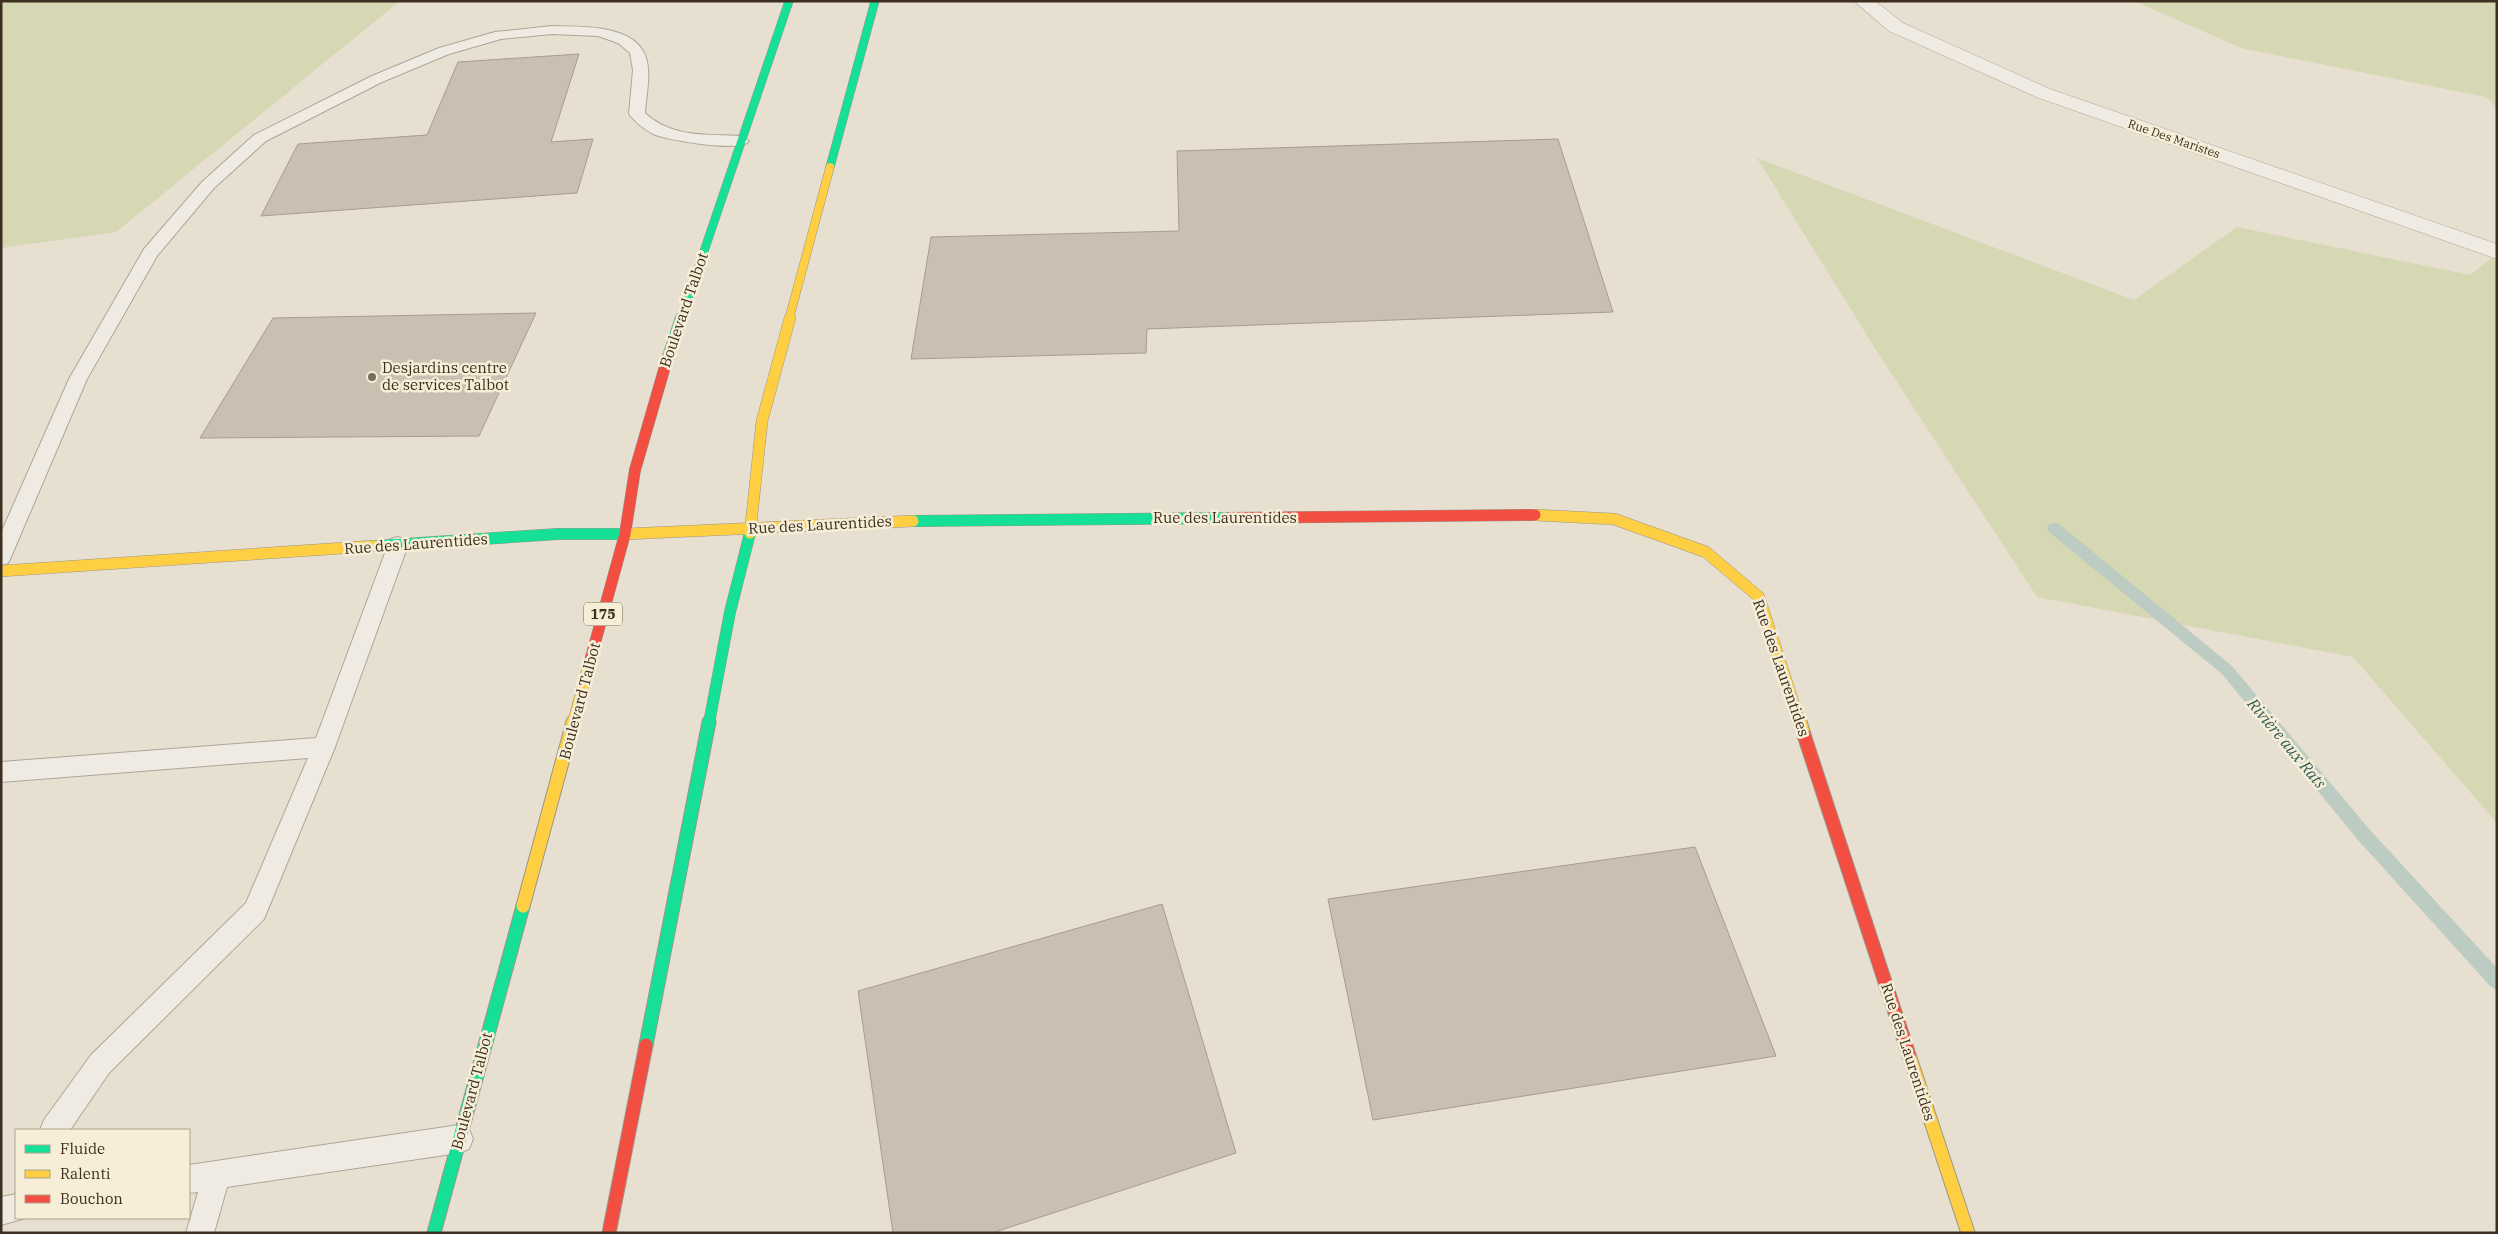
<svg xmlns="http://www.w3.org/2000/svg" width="2498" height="1234" font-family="'IBM Plex Serif',serif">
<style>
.green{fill:#d6d7b3}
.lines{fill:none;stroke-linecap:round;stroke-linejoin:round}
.stream{fill:#bcccc2;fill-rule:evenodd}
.building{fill:#cbbfb2;stroke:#a89c90}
.lane-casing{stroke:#ada599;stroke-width:2}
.street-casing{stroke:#ada599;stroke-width:1}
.fast-far2-casing{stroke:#9c958a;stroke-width:9}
.fast-far1-casing{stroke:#9c958a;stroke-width:12}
.fast-casing{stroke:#9c958a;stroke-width:15}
.slow-far2-casing{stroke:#9c958a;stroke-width:9}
.slow-far1-casing{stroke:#9c958a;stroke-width:12}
.slow-casing{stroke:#9c958a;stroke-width:15}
.jam-far1-casing{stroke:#9c958a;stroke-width:12}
.jam-casing{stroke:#9c958a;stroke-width:15}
.lane{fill:#efebe3;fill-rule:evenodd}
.street{fill:#efebe3;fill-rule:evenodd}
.fast-far2{stroke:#16e098;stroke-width:8}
.fast-far1{stroke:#16e098;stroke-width:11}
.fast{stroke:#16e098;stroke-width:13}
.slow-far2{stroke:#ffcf43;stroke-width:8}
.slow-far1{stroke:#ffcf43;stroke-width:11}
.slow{stroke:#ffcf43;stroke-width:13}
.jam-far1{stroke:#f24e42;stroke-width:11}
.jam{stroke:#f24e42;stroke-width:13}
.poi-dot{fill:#786c5e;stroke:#f7eed8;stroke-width:2}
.labels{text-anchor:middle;stroke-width:5;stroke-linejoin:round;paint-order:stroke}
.far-street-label{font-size:12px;fill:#3d2e20;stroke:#f7eed8}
.shield{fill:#f7eed8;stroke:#756857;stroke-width:1}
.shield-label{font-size:14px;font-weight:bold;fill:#3d2e20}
.street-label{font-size:15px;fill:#3d2e20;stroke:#f7eed8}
.poi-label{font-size:15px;fill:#3d2e20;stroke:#f7eed8;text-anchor:start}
.water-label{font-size:16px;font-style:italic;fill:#2f5d5a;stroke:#f7eed8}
</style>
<rect width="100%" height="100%" fill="#e7e0d1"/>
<path class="green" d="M 1,1 L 400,1 L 116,232 L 1,248 Z
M 2134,1 L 2497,1 L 2497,108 L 2486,97 L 2241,48 Z
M 1757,158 L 2134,300 L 2237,227 L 2470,275 L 2497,254 L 2497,823 L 2353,657 L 2037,597 L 1876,350 Z"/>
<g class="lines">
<path class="stream" d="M 2054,523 L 2059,524 L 2232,666 L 2370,830 L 2497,968 L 2497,990 L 2491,987 L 2358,840 L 2222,674 L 2049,532 L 2047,528 L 2049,524 Z"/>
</g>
<path class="building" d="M 579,54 L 551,142 L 593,139 L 577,193 L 261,216 L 298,144 L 427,135 L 458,62 Z
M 1558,139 L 1613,312 L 1147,329 L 1146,353 L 911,359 L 931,237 L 1179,231 L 1177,151 Z
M 536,313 L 479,436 L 200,438 L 273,318 Z
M 1695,847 L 1776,1056 L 1373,1120 L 1328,899 Z
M 1162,904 L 1236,1153 L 992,1233 L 893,1233 L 858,991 Z"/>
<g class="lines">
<g class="lane-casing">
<path id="lane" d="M 552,26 C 578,27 628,24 643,51 C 653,67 646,95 645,113 C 671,138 708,134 741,136 L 749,141 C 741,153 667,140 653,134 C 644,129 635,122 629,114 L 633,70 L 630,53 L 618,43 L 598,36 L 552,34 L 501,39 L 449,54 L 382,82 L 266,141 L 214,188 L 157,256 L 87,379 L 11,557 L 8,563 L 1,565 L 1,533 L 69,379 L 144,249 L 202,182 L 254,135 L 372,76 L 439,48 L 495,32 Z
M 398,537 L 405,539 L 408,545 L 335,747 L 264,919 L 109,1073 L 70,1130 L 40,1130 L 44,1120 L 91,1055 L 246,903 L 308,758 L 1,782 L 1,762 L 316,738 L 388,545 L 391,539 Z
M 459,1125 L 469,1129 L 473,1139 L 469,1149 L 459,1153 L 227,1187 L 214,1233 L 186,1233 L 198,1192 L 189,1193 L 189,1165 Z
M 16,1194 L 16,1218 L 26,1218 L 1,1225 L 1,1197 Z"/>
</g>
<g class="street-casing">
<path id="street" d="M 1854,1 L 1875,1 L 1903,23 L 2050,89 L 2497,244 L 2497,259 L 2036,97 L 1889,31 Z"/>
</g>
<g class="fast-far2-casing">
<path id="fast-far2" d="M 830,167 L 875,1
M 681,319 L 789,1"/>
</g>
<g class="fast-far1-casing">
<path id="fast-far1" d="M 666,363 L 681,318
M 913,521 L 1228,518
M 374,546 L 558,534 L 625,534
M 709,723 L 730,612 L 750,533"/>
</g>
<g class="fast-casing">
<path id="fast" d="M 646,1045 L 709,722
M 434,1233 L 523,906"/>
</g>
<g class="slow-far2-casing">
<path id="slow-far2" d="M 789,319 L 830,167"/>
</g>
<g class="slow-far1-casing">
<path id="slow-far1" d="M 1535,515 L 1614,519 L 1706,552 L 1759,597 L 1800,723
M 750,533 L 762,421 L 790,318
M 625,534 L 913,521
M 1,571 L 374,546
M 573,723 L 590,661"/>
</g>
<g class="slow-casing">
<path id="slow" d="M 1800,722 L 1804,735
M 523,906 L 573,722
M 1909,1055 L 1968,1233"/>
</g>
<g class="jam-far1-casing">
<path id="jam-far1" d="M 1228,518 L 1535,515
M 590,661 L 625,534 L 635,470 L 666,363"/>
</g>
<g class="jam-casing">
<path id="jam" d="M 1804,735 L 1909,1055
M 609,1233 L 646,1045"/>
</g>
<use href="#lane" class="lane"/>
<use href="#street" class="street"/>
<use href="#fast-far2" class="fast-far2"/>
<use href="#fast-far1" class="fast-far1"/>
<use href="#fast" class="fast"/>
<use href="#slow-far2" class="slow-far2"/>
<use href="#slow-far1" class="slow-far1"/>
<use href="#slow" class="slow"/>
<use href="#jam-far1" class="jam-far1"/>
<use href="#jam" class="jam"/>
</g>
<circle class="poi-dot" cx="372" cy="377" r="5"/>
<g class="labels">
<g class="far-street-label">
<text transform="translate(2174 139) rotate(19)" y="4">Rue Des Maristes</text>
</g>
<rect class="shield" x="584" y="602.5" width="38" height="23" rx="4"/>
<g class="shield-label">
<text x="603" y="619">175</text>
</g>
<g class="street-label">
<text transform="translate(684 310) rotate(-71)" y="5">Boulevard Talbot</text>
<text x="1225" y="523">Rue des Laurentides</text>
<text transform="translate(820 525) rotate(-3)" y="5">Rue des Laurentides</text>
<text transform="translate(416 544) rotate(-4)" y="5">Rue des Laurentides</text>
<text transform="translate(1781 668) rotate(71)" y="5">Rue des Laurentides</text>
<text transform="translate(580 701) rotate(-75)" y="5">Boulevard Talbot</text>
<text transform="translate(1908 1052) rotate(72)" y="5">Rue des Laurentides</text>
<text transform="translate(472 1091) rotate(-75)" y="5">Boulevard Talbot</text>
</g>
<g class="poi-label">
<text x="382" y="373">Desjardins centre<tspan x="382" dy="17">de services Talbot</tspan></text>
</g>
<g class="water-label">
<text transform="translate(2287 743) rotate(50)" y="6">Rivière aux Rats</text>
</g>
</g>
<rect width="2498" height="1234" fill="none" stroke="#3d2e20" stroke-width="5"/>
<rect x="15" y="1129" width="175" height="90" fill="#f7eed8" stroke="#ada18e"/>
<rect x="25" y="1145" width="25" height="8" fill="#16e098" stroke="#ada18e"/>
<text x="60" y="1154" font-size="15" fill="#3d2e20">Fluide</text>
<rect x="25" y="1170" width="25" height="8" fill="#ffcf43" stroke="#ada18e"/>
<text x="60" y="1179" font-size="15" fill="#3d2e20">Ralenti</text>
<rect x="25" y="1195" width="25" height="8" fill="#f24e42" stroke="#ada18e"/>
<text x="60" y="1204" font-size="15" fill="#3d2e20">Bouchon</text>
</svg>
